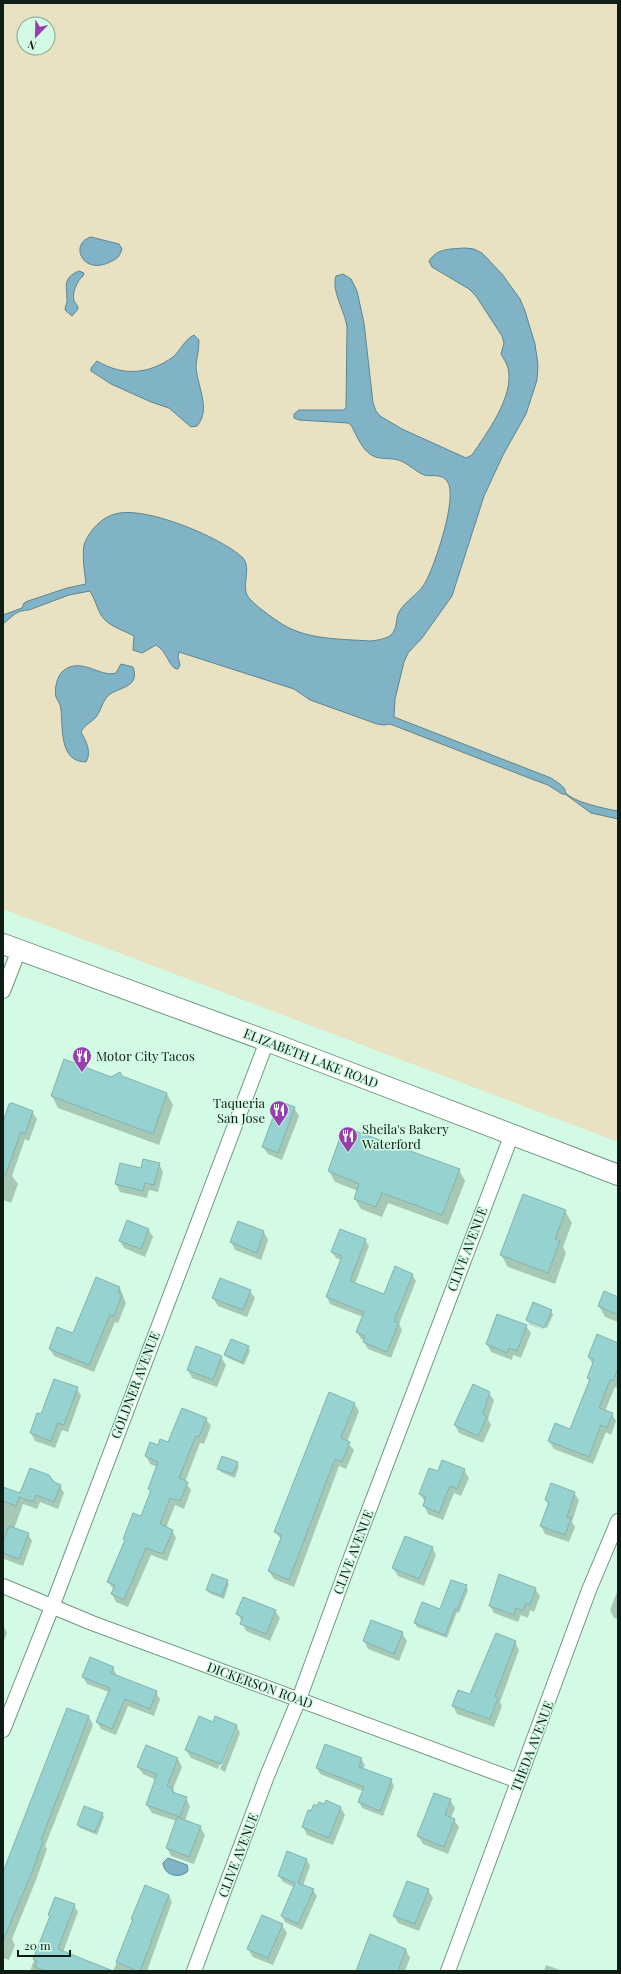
<svg xmlns="http://www.w3.org/2000/svg" width="621" height="1974" font-family="'Playfair Display',serif">
<style>
.green{fill:#e8e1c2;fill-rule:evenodd}
.water{fill:#80b3c6;stroke:#5e8691}
.shadow{fill:#0003}
.building{fill:#96d2cf;stroke:#84b2b0}
.lines{fill:none;stroke-linecap:round;stroke-linejoin:round}
.street-casing{stroke:#739683;stroke-width:16}
.secondary-casing{stroke:#739683;stroke-width:22}
.street{stroke:#fff;stroke-width:14}
.secondary{stroke:#fff;stroke-width:20}
.labels{text-anchor:middle;stroke-width:3;stroke-linejoin:round;paint-order:stroke}
.poi-label{font-size:13px;fill:#0f1d16;stroke:#d3fae4;text-anchor:start}
.street-label{font-size:13px;fill:#0f1d16;stroke:#d3fae4}
</style>
<rect width="100%" height="100%" fill="#d3fae4"/>
<path class="green" d="M 3,3 L 618,3 L 618,1142 L 3,909 ZM 24,24 L 48,24 L 48,48 L 24,48 Z"/>
<path class="water" d="M 91,237 L 119,244 L 122,249 C 120,256 117,259 110,262 C 82,276 69,243 91,237 Z
M 465,248 L 474,249 L 482,253 L 502,274 L 520,299 L 525,311 L 535,344 L 538,365 L 537,380 L 526,414 L 503,455 L 484,496 L 452,596 L 422,638 L 408,653 L 404,662 L 395,699 L 394,717 L 551,778 C 555,781 561,784 564,788 C 565,789 565,791 566,793 C 573,802 606,809 618,811 L 618,819 L 591,813 L 565,794 L 562,794 L 548,785 L 529,778 L 390,724 L 384,725 L 377,724 L 310,700 L 294,689 L 179,652 L 178,657 L 180,665 L 178,669 C 169,669 168,652 156,645 L 142,653 L 133,650 L 134,636 C 125,631 106,625 101,615 C 97,608 95,599 90,591 L 69,595 L 29,610 C 16,610 12,617 3,624 L 3,615 L 22,608 L 24,603 L 28,601 L 67,588 L 86,584 C 85,575 81,551 85,542 C 91,529 101,518 115,514 C 144,505 220,537 242,557 C 252,567 242,583 247,595 C 251,603 274,619 282,624 C 307,640 342,639 371,641 C 378,640 386,639 391,635 C 398,628 395,619 399,612 C 405,601 419,594 425,583 C 434,568 459,495 447,481 C 441,473 432,477 424,475 C 416,472 409,464 401,461 C 394,458 387,459 380,458 C 364,456 358,438 351,425 L 348,423 L 299,420 L 294,418 L 294,414 L 299,410 L 343,410 L 346,408 L 347,327 C 345,311 331,291 336,276 L 343,274 L 351,279 L 357,291 L 364,323 L 373,403 L 376,411 L 380,416 L 402,429 L 466,458 L 472,455 C 486,434 515,396 508,368 C 507,363 503,358 501,354 L 504,343 L 502,336 L 476,296 L 469,289 L 432,267 L 429,261 C 437,248 451,249 465,248 Z
M 79,271 L 84,273 L 83,276 C 77,281 72,292 74,301 C 76,304 78,305 78,309 L 72,316 L 65,310 C 65,307 67,303 67,301 C 67,286 62,278 79,271 Z
M 194,335 L 199,340 C 199,349 197,357 196,365 C 196,384 212,409 197,426 L 191,427 L 169,408 L 151,402 L 111,384 L 91,371 L 91,368 L 97,361 C 122,376 148,375 173,357 C 180,351 185,339 194,335 Z
M 121,664 L 133,667 C 141,690 115,686 106,698 C 102,703 101,711 96,717 C 91,723 85,724 81,732 C 86,741 92,752 86,762 C 59,762 63,728 61,710 C 61,704 58,702 56,697 C 54,689 57,676 63,671 C 81,656 100,678 116,673 Z
M 168,1858 L 187,1865 L 188,1870 L 187,1872 C 178,1879 164,1875 163,1863 Z"/>
<path class="shadow" d="M 122,1077 L 167,1094 L 173,1105 L 159,1145 L 58,1108 L 52,1096 L 111,1078 Z
M 294,1108 L 299,1116 L 282,1160 L 268,1154 L 263,1147 Z
M 32,1112 L 37,1119 L 29,1141 L 25,1139 L 12,1176 L 18,1184 L 11,1203 L 3,1200 L 3,1125 Z
M 159,1164 L 163,1172 L 158,1192 L 149,1190 L 147,1198 L 120,1192 L 116,1184 L 142,1170 Z
M 459,1170 L 465,1181 L 448,1225 L 388,1203 L 382,1217 L 361,1209 L 355,1199 L 358,1191 L 335,1182 L 329,1171 Z
M 565,1211 L 572,1223 L 563,1247 L 566,1253 L 555,1284 L 508,1267 L 501,1255 Z
M 148,1229 L 153,1237 L 145,1257 L 124,1248 L 120,1241 Z
M 264,1232 L 268,1240 L 261,1260 L 235,1250 L 231,1242 Z
M 365,1240 L 369,1246 L 355,1284 L 384,1295 L 412,1274 L 416,1281 L 399,1324 L 402,1330 L 391,1358 L 368,1349 L 364,1342 L 365,1340 L 361,1339 L 357,1332 L 363,1317 L 330,1304 L 327,1297 L 341,1260 L 336,1258 L 332,1252 Z
M 120,1288 L 126,1303 L 118,1323 L 115,1322 L 94,1372 L 54,1356 L 50,1349 L 73,1335 Z
M 250,1291 L 255,1298 L 247,1317 L 218,1306 L 213,1298 Z
M 604,1292 L 618,1298 L 618,1322 L 605,1317 L 599,1306 Z
M 551,1311 L 553,1315 L 547,1328 L 528,1320 L 528,1322 L 546,1331 L 529,1324 L 527,1320 Z
M 526,1326 L 531,1333 L 521,1358 L 513,1355 L 512,1360 L 491,1352 L 487,1344 Z
M 618,1344 L 618,1387 L 617,1388 L 615,1387 L 605,1411 L 612,1414 L 616,1421 L 611,1435 L 606,1432 L 593,1464 L 554,1449 L 549,1441 L 571,1431 L 590,1382 L 588,1378 L 593,1365 L 589,1357 Z
M 248,1347 L 250,1351 L 244,1365 L 228,1358 L 226,1355 Z
M 221,1357 L 226,1365 L 217,1387 L 192,1378 L 188,1370 Z
M 77,1388 L 81,1396 L 68,1432 L 62,1430 L 55,1448 L 35,1441 L 31,1433 L 41,1416 Z
M 489,1393 L 494,1400 L 488,1419 L 491,1425 L 483,1443 L 459,1433 L 455,1425 Z
M 354,1403 L 359,1411 L 347,1442 L 354,1450 L 346,1469 L 339,1466 L 294,1587 L 274,1579 L 269,1571 L 282,1540 L 275,1532 Z
M 206,1419 L 211,1426 L 204,1444 L 200,1443 L 185,1482 L 191,1490 L 184,1509 L 175,1505 L 166,1528 L 172,1530 L 176,1538 L 167,1561 L 151,1555 L 128,1607 L 116,1602 L 112,1594 L 114,1590 L 108,1582 L 126,1541 L 124,1538 L 141,1518 L 151,1493 L 149,1489 L 157,1467 L 150,1464 L 146,1456 L 151,1443 L 158,1446 L 169,1443 Z
M 237,1463 L 239,1466 L 235,1478 L 221,1472 L 219,1469 Z
M 464,1470 L 469,1478 L 461,1496 L 454,1493 L 443,1520 L 428,1514 L 424,1506 L 425,1502 L 420,1494 L 438,1473 Z
M 54,1483 L 60,1486 L 64,1493 L 58,1509 L 40,1502 L 37,1509 L 23,1504 L 14,1529 L 28,1534 L 32,1541 L 23,1566 L 4,1559 L 3,1494 L 21,1494 Z
M 574,1493 L 579,1500 L 572,1522 L 575,1527 L 569,1542 L 545,1534 L 541,1526 L 549,1506 L 546,1500 Z
M 432,1547 L 436,1555 L 424,1586 L 398,1576 L 393,1568 Z
M 227,1581 L 229,1584 L 224,1599 L 209,1593 L 207,1590 Z
M 466,1586 L 468,1590 L 459,1613 L 457,1612 L 447,1638 L 417,1627 L 415,1623 L 440,1611 Z
M 535,1589 L 540,1596 L 534,1612 L 530,1610 L 528,1618 L 521,1615 L 518,1622 L 494,1613 L 490,1606 Z
M 617,1592 L 618,1593 L 618,1619 L 614,1618 L 610,1610 Z
M 275,1611 L 280,1618 L 270,1641 L 246,1631 L 238,1614 Z
M 3,1625 L 7,1633 L 3,1643 Z
M 402,1633 L 407,1641 L 399,1661 L 368,1649 L 364,1641 Z
M 515,1642 L 519,1650 L 500,1702 L 502,1706 L 494,1727 L 457,1714 L 453,1706 L 470,1696 Z
M 113,1668 L 117,1676 L 156,1692 L 160,1699 L 154,1716 L 128,1706 L 116,1735 L 101,1729 L 97,1722 L 109,1692 L 87,1684 L 83,1677 Z
M 67,1709 L 89,1717 L 93,1725 L 45,1846 L 47,1849 L 36,1880 L 12,1939 L 15,1945 L 9,1960 L 3,1958 L 3,1875 Z
M 213,1723 L 236,1725 L 240,1733 L 225,1772 L 220,1769 L 236,1729 L 234,1729 L 218,1769 L 191,1758 L 186,1750 Z
M 146,1747 L 178,1759 L 182,1767 L 173,1789 L 176,1795 L 186,1798 L 190,1806 L 185,1821 L 200,1827 L 205,1835 L 194,1864 L 171,1856 L 167,1848 L 177,1821 L 152,1813 L 147,1805 L 156,1780 L 143,1774 L 138,1767 Z
M 361,1759 L 365,1765 L 363,1769 L 391,1780 L 394,1786 L 383,1816 L 362,1808 L 359,1802 L 363,1791 L 320,1774 L 317,1768 Z
M 450,1800 L 455,1808 L 451,1818 L 454,1820 L 459,1827 L 448,1854 L 423,1844 L 418,1836 Z
M 325,1805 L 341,1808 L 345,1815 L 333,1845 L 307,1835 L 303,1827 L 309,1811 L 312,1813 L 318,1807 Z
M 102,1814 L 104,1817 L 97,1835 L 80,1828 L 78,1825 Z
M 307,1860 L 310,1866 L 303,1886 L 313,1890 L 317,1896 L 302,1930 L 285,1922 L 282,1916 L 294,1887 L 283,1882 L 279,1876 Z
M 428,1890 L 433,1898 L 419,1931 L 398,1923 L 394,1916 Z
M 169,1895 L 172,1902 L 147,1971 L 30,1971 L 50,1918 L 49,1915 L 56,1898 L 74,1905 L 78,1912 L 63,1952 L 113,1971 L 134,1921 L 132,1918 Z
M 282,1925 L 287,1933 L 273,1965 L 253,1957 L 248,1949 Z
M 370,1935 L 406,1950 L 410,1958 L 405,1971 L 357,1971 Z
M 546,1965 L 560,1970 L 561,1971 L 544,1971 Z"/>
<path class="building" d="M 64,1059 L 111,1077 L 120,1072 L 122,1076 L 167,1093 L 153,1134 L 51,1096 Z
M 279,1101 L 295,1107 L 278,1153 L 262,1147 Z
M 12,1103 L 33,1111 L 25,1134 L 21,1132 L 5,1176 L 3,1176 L 3,1122 L 9,1104 Z
M 344,1127 L 460,1169 L 442,1215 L 382,1193 L 376,1207 L 354,1199 L 359,1184 L 328,1171 Z
M 143,1159 L 160,1163 L 154,1185 L 145,1183 L 143,1191 L 115,1184 L 120,1163 L 141,1168 Z
M 523,1194 L 566,1210 L 555,1239 L 560,1241 L 548,1273 L 500,1255 Z
M 127,1220 L 149,1229 L 141,1249 L 119,1241 Z
M 238,1221 L 264,1231 L 257,1253 L 230,1242 Z
M 340,1229 L 366,1239 L 350,1281 L 384,1294 L 395,1266 L 413,1274 L 394,1321 L 399,1323 L 387,1352 L 363,1342 L 365,1336 L 356,1332 L 364,1312 L 326,1297 L 342,1256 L 331,1252 Z
M 96,1277 L 120,1287 L 118,1293 L 122,1295 L 114,1316 L 110,1315 L 89,1365 L 49,1349 L 57,1327 L 73,1333 Z
M 220,1278 L 251,1290 L 243,1310 L 212,1298 Z
M 604,1291 L 618,1297 L 618,1315 L 598,1306 Z
M 533,1302 L 552,1310 L 544,1328 L 526,1320 Z
M 497,1314 L 527,1325 L 517,1351 L 509,1348 L 507,1353 L 486,1344 Z
M 597,1334 L 618,1343 L 618,1369 L 613,1381 L 610,1380 L 599,1408 L 613,1413 L 607,1428 L 601,1425 L 589,1457 L 548,1441 L 555,1423 L 570,1429 L 590,1379 L 587,1378 L 594,1360 L 588,1357 Z
M 231,1339 L 249,1346 L 242,1362 L 224,1355 Z
M 196,1346 L 222,1356 L 213,1380 L 187,1370 Z
M 54,1379 L 78,1387 L 64,1425 L 58,1423 L 51,1441 L 30,1433 L 37,1413 L 41,1414 Z
M 473,1384 L 490,1392 L 483,1414 L 487,1417 L 478,1436 L 454,1425 Z
M 329,1392 L 355,1403 L 341,1438 L 350,1442 L 342,1462 L 335,1459 L 289,1580 L 268,1571 L 282,1535 L 274,1532 Z
M 182,1408 L 207,1418 L 199,1437 L 196,1436 L 179,1478 L 188,1482 L 180,1501 L 170,1498 L 160,1524 L 173,1530 L 163,1554 L 146,1548 L 124,1600 L 111,1594 L 115,1585 L 107,1582 L 125,1540 L 123,1539 L 133,1513 L 141,1516 L 151,1490 L 148,1489 L 158,1462 L 145,1456 L 150,1442 L 158,1445 L 160,1439 L 168,1442 Z
M 222,1456 L 238,1462 L 233,1474 L 217,1469 Z
M 442,1460 L 465,1469 L 457,1489 L 450,1486 L 439,1513 L 423,1506 L 426,1497 L 419,1494 L 429,1468 L 438,1471 Z
M 30,1468 L 49,1475 L 54,1482 L 61,1485 L 54,1502 L 36,1495 L 33,1502 L 19,1497 L 16,1506 L 3,1501 L 3,1487 L 20,1493 Z
M 551,1483 L 575,1492 L 567,1517 L 571,1518 L 565,1535 L 540,1526 L 549,1502 L 545,1500 Z
M 9,1526 L 29,1533 L 19,1559 L 3,1553 L 3,1541 Z
M 405,1536 L 433,1547 L 419,1579 L 392,1568 Z
M 212,1574 L 228,1580 L 222,1596 L 206,1590 Z
M 499,1574 L 536,1588 L 530,1605 L 526,1603 L 523,1611 L 516,1608 L 514,1615 L 489,1606 Z
M 451,1580 L 467,1585 L 457,1610 L 455,1609 L 445,1635 L 414,1623 L 422,1602 L 440,1609 Z
M 243,1597 L 276,1610 L 266,1634 L 240,1624 L 243,1617 L 236,1614 Z
M 371,1620 L 403,1632 L 394,1654 L 363,1641 Z
M 496,1633 L 516,1641 L 495,1696 L 498,1698 L 490,1719 L 452,1706 L 458,1690 L 470,1694 Z
M 90,1657 L 114,1667 L 111,1673 L 157,1691 L 150,1709 L 125,1699 L 112,1729 L 96,1722 L 110,1688 L 82,1677 Z
M 67,1708 L 89,1716 L 41,1840 L 43,1841 L 32,1872 L 3,1941 L 3,1872 Z
M 199,1716 L 213,1722 L 215,1716 L 237,1725 L 221,1764 L 185,1750 Z
M 325,1744 L 362,1758 L 359,1767 L 392,1779 L 380,1811 L 358,1802 L 364,1787 L 316,1768 Z
M 146,1745 L 178,1758 L 167,1786 L 173,1788 L 172,1792 L 187,1797 L 180,1817 L 146,1805 L 157,1774 L 137,1767 Z
M 434,1793 L 451,1799 L 445,1815 L 455,1819 L 444,1847 L 417,1836 Z
M 326,1800 L 341,1807 L 329,1838 L 302,1827 L 308,1810 L 311,1811 L 314,1804 L 317,1806 L 319,1802 L 324,1804 Z
M 84,1806 L 103,1813 L 95,1832 L 77,1825 Z
M 177,1817 L 201,1826 L 189,1857 L 166,1848 Z
M 287,1851 L 307,1859 L 298,1883 L 314,1889 L 298,1924 L 281,1916 L 295,1883 L 278,1876 Z
M 407,1881 L 429,1889 L 415,1924 L 393,1916 Z
M 145,1885 L 169,1895 L 151,1941 L 152,1941 L 140,1971 L 138,1971 L 116,1962 L 133,1919 L 131,1919 Z
M 55,1897 L 75,1904 L 58,1949 L 113,1971 L 46,1971 L 35,1967 L 37,1961 L 33,1959 L 50,1916 L 48,1915 Z
M 262,1915 L 283,1924 L 268,1958 L 247,1949 Z
M 370,1934 L 406,1949 L 398,1971 L 356,1971 Z"/>
<g class="lines">
<g class="street-casing">
<path id="street" d="M 3,991 L 19,950
M 3,1586 L 92,1623 L 518,1781
M 3,1730 L 52,1607 L 267,1041
M 194,1971 L 267,1776 L 299,1699 L 348,1565 L 512,1134
M 448,1971 L 589,1590 L 618,1521"/>
</g>
<g class="secondary-casing">
<path id="secondary" d="M 3,944 L 267,1041 L 618,1175"/>
</g>
<use href="#street" class="street"/>
<use href="#secondary" class="secondary"/>
</g>
<defs>
<g id="restaurant-pin" transform="scale(1)"><path d="M0 17L-7.5 6A9.5 9.5 0 1 1 7.5 6Z" fill="#9740ad" stroke="#d3fae4"/><path d="M-5-6h1v4h1v-4h1v4h1v-4h1v5L-1.5 .5V6h-2V.5L-5-1ZM5-6V6H3V1.5H1.5Q1.5-4 5-6Z" fill="#fff"/></g>
</defs>
<g fill-rule="evenodd">
<use href="#restaurant-pin" x="82" y="1056"/>
<use href="#restaurant-pin" x="279" y="1110"/>
<use href="#restaurant-pin" x="348" y="1136"/>
</g>
<g class="labels">
<g class="poi-label">
<text x="96" y="1061">Motor City Tacos</text>
<text x="265" y="1108" text-anchor="end">Taqueria<tspan x="265" dy="15">San Jose</tspan></text>
<text x="362" y="1134">Sheila's Bakery<tspan x="362" dy="15">Waterford</tspan></text>
</g>
<g class="street-label">
<text transform="translate(311 1058) rotate(21)" y="5">ELIZABETH LAKE ROAD</text>
<text transform="translate(467 1249) rotate(-69)" y="5">CLIVE AVENUE</text>
<text transform="translate(135 1385) rotate(-69)" y="5">GOLDNER AVENUE</text>
<text transform="translate(353 1552) rotate(-69)" y="5">CLIVE AVENUE</text>
<text transform="translate(260 1685) rotate(20)" y="5">DICKERSON ROAD</text>
<text transform="translate(532 1746) rotate(-69)" y="5">THEDA AVENUE</text>
<text transform="translate(238 1855) rotate(-69)" y="5">CLIVE AVENUE</text>
</g>
</g>
<rect width="621" height="1974" fill="none" stroke="#0f1d16" stroke-width="8"/>
<g transform="translate(36 36) rotate(203)"><circle r="19" fill="#d3fae4" stroke="#85a292"/>
<path d="M0-3L7 15L0 10L-7 15Z" fill="#9740ad"/>
<text y="-6" font-size="11" font-weight="bold" text-anchor="middle" fill="#0f1d16">N</text>
</g>
<path d="M18 1950v6h52v-6" fill="none" stroke="#0f1d16" stroke-width="2"/>
<text x="24" y="1950" font-size="12" fill="#0f1d16" stroke="#d3fae4" stroke-width="3" paint-order="stroke">20 m</text>
</svg>
